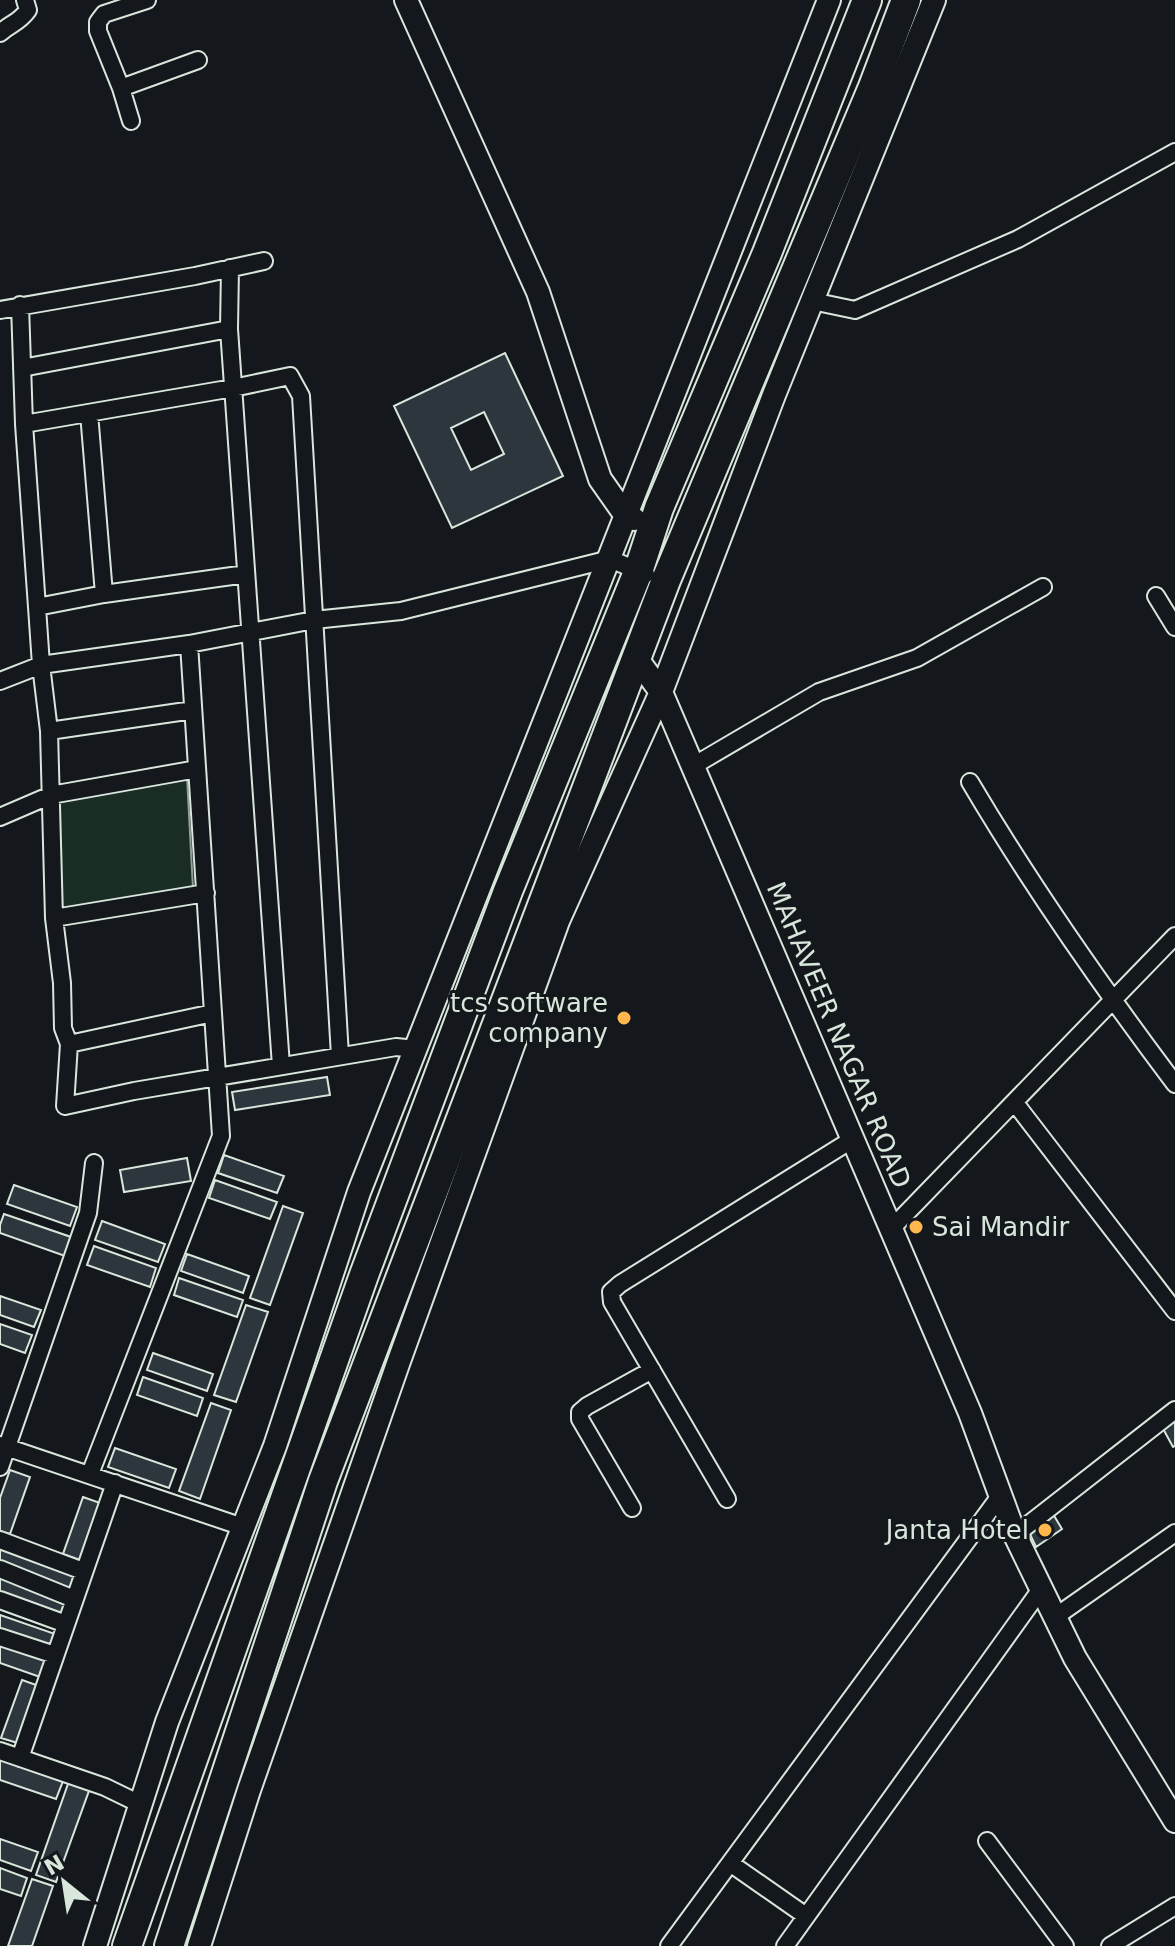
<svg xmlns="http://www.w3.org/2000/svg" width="1175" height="1946" font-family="'DejaVu Sans',sans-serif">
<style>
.green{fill:#1a2d24;stroke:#939e99;stroke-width:2}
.building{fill:#2c363c;stroke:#d8e6dc;stroke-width:2;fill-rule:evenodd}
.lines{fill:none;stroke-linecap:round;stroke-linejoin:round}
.street-casing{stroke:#d8e6dc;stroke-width:20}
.secondary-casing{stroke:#d8e6dc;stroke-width:26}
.highway-casing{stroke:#d8e6dc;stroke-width:32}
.street{stroke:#14181c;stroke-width:16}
.secondary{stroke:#14181c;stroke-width:22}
.highway{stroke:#14181c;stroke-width:28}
.poi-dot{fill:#ffb74d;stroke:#14181c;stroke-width:3}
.labels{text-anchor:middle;stroke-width:6;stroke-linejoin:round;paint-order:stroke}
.poi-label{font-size:26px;fill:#d8e6dc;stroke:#14181c;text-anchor:end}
.street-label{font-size:26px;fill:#d8e6dc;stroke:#14181c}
</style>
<rect width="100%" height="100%" fill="#14181c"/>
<path class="green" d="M 187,777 L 193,889 L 61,909 L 53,795 Z"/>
<path class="building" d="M 505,353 L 563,476 L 452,528 L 394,406 ZM 484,412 L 504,454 L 471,470 L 451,428 Z
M 327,1077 L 330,1095 L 235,1110 L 232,1092 Z
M 224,1155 L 284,1176 L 277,1193 L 218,1173 Z
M 187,1158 L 191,1181 L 124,1192 L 120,1170 Z
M 215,1180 L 277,1202 L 270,1219 L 209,1198 Z
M 14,1185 L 77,1207 L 70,1226 L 7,1204 Z
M 283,1206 L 303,1213 L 270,1305 L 250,1298 Z
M 4,1214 L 71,1237 L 65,1256 L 0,1233 L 0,1225 Z
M 102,1221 L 165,1244 L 158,1262 L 95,1240 Z
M 94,1246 L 156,1268 L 150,1287 L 87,1265 Z
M 187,1254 L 249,1276 L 243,1293 L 181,1271 Z
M 179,1278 L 243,1300 L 237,1317 L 174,1295 Z
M 0,1296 L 41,1310 L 34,1327 L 0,1315 Z
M 246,1305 L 268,1312 L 236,1402 L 214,1395 Z
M 0,1324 L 32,1335 L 25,1353 L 0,1344 Z
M 153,1353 L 213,1374 L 207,1391 L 147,1370 Z
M 143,1377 L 203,1398 L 197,1416 L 137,1395 Z
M 211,1403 L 231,1410 L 200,1499 L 179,1491 Z
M 1175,1414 L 1175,1446 L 1173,1447 L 1161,1425 Z
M 115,1448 L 176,1469 L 169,1488 L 108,1467 Z
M 10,1470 L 30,1477 L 10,1534 L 0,1531 L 0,1498 Z
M 83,1497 L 103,1504 L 83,1561 L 63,1554 Z
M 1053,1514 L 1062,1529 L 1036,1547 L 1029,1532 Z
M 0,1544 L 79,1572 L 73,1590 L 0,1564 Z
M 0,1573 L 70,1598 L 64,1615 L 0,1593 Z
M 0,1615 L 58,1635 L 52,1653 L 0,1635 Z
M 0,1644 L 49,1661 L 43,1678 L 0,1663 Z
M 22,1680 L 42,1687 L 21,1744 L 1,1738 Z
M 0,1759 L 63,1781 L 56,1799 L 0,1780 Z
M 69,1781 L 90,1788 L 56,1882 L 36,1875 Z
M 0,1839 L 38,1852 L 31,1871 L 0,1860 Z
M 0,1868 L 27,1878 L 21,1896 L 0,1889 Z
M 32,1879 L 53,1886 L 32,1946 L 8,1946 Z"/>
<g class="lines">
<g class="street-casing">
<path id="street" d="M 0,33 C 11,23 19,23 28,10 L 25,0
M 121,88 L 198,60
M 131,121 L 121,88 L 98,31 L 98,22 L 104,14 L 147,0
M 230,268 L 229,329 L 281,1066
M 812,301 L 855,310 L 1018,239 L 1175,152
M 20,305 L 24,424 L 37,607 L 41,665 L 49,731 L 54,918 L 62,983 L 63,1028 L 69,1044 L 65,1106 L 134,1091 L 396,1047 L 416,1049
M 0,310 L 195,276 L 264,261
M 22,368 L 229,329
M 89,413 L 104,594
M 24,424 L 233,388 L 290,376 L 301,396 L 340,1056
M 1156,596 L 1175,627
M 37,607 L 104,594 L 246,574
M 0,681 L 41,665 L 189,644 L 314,620 L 401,611 L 610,559 L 646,574
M 49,731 L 193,710
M 693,766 L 819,692 L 917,658 L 1043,587
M 970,782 C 1032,887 1102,987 1175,1084
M 0,817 L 51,795 L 197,769
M 54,918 L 206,893
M 69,1044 L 213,1013
M 1015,1103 L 1175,1311
M 891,1229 L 1175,936
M 0,1445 L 243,1527
M 0,1467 L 88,1213 L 94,1163
M 90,1474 L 221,1136 L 189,644
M 727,1499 L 612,1302 L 611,1292 L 620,1284 L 853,1139
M 632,1508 L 580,1419 L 580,1412 L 587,1406 L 652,1370
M 1015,1535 L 1175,1410
M 0,1540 L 83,1571
M 0,1569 L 74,1599
M 0,1600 L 66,1624
M 1055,1617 L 1175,1533
M 0,1637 L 55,1655
M 0,1751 L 105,1787 L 140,1804
M 20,1758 L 115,1483
M 987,1841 L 1065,1946
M 730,1863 L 806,1916
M 669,1946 L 1000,1496
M 785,1946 L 1041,1589
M 1110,1946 L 1175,1906"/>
</g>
<g class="secondary-casing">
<path id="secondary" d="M 406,0 L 538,292 L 600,479 L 626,516 L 634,519
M 637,659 L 661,692 L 970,1413 L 1015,1535 L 1075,1658 L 1175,1821
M 95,1946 L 167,1722 L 275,1446 L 359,1192 L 829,0
M 199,1946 L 249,1790 L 399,1361 L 558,921 L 661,692 L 774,395 L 934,0"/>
</g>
<g class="highway-casing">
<path id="highway" d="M 127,1946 L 364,1275 L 508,891 L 638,572 L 659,508 L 767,253 L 867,0
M 169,1946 L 323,1481 L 666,580 L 873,87 L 906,0"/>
</g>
<use href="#street" class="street"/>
<use href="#secondary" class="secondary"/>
<use href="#highway" class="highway"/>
</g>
<g class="poi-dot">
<circle cx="624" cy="1018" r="8"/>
<circle cx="916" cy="1227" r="8"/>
<circle cx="1045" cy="1530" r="8"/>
</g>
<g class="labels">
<g class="poi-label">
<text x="608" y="1012">tcs software<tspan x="608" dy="30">company</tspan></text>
<text x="932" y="1236" text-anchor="start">Sai Mandir</text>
<text x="1029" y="1539">Janta Hotel</text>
</g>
<g class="street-label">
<text transform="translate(839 1035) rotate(67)" y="9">MAHAVEER NAGAR ROAD</text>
</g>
</g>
<g transform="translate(64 1882) rotate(330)" stroke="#14181c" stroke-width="6" paint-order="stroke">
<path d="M0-6L14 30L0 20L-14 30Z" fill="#d8e6dc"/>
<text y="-12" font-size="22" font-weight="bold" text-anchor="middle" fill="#d8e6dc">N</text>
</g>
</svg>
